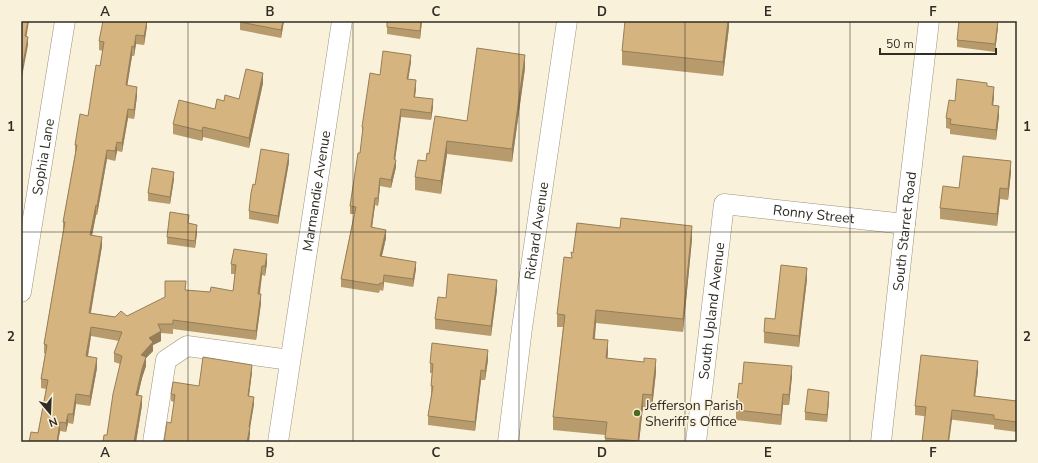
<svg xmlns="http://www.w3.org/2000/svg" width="1038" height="463" font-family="'Nunito Sans',sans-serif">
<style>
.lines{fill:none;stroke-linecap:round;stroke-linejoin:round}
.minor-casing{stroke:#9c937e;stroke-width:21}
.minor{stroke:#fff;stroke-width:20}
.wall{fill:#b79b6d}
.shaded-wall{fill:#957e59}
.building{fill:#d5b47f;stroke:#957e59}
.grid{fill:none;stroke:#312d25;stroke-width:1;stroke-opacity:0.55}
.poi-dot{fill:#4d6a1e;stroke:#faf1da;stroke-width:1.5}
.labels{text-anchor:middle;stroke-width:3;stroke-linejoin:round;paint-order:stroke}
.street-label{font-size:14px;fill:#312d25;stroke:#faf1da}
.poi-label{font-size:14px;fill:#312d25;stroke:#faf1da;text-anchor:start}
.neatline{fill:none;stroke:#312d25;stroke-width:1.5}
.grid-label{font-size:13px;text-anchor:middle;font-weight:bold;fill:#312d25}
</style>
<rect width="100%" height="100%" fill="#faf1da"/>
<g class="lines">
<g class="minor-casing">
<g id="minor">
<path id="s1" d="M 21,292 L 65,21"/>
<path d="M 153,442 L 166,360 L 187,346 L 290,360"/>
<path id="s2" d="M 278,442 L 342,21"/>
<path id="s3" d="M 508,442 L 522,328 L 567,21"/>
<path id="s4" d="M 696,442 L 724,204 L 905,224"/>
<path id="s5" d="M 881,442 L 905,224 L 929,21"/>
</g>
</g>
<use href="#minor" class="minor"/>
</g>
<path class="wall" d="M 147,21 L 147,26 L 144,45 L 136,44 L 134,56 L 132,56 L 127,85 L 137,96 L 134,119 L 128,118 L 122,152 L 117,151 L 115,161 L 107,159 L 97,215 L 96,215 L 92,236 L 102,246 L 91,313 L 115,317 L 127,316 L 186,290 L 210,292 L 233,291 L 235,274 L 231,274 L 231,264 L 267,263 L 265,276 L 262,275 L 260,294 L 261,303 L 256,340 L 173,329 L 173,334 L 161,333 L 161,341 L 153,345 L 153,351 L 146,358 L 146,366 L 142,378 L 138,395 L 142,405 L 136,442 L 103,442 L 107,435 L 120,364 L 114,362 L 114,353 L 119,341 L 91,336 L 88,357 L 97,368 L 90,406 L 76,404 L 73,424 L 68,423 L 66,432 L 60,431 L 58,442 L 29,442 L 38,433 L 46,389 L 41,388 L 41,379 L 45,354 L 44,353 L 44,344 L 63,231 L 63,222 L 75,154 L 75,145 L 88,116 L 100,66 L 103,51 L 99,50 L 99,41 Z
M 240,21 L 284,21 L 281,38 L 240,30 Z
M 422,21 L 420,39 L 387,34 L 387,27 Z
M 729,21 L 729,27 L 723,76 L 622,65 L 622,51 Z
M 998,27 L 995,52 L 957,47 L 957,40 Z
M 411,62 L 408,79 L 416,88 L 415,97 L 433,107 L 431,120 L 401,117 L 395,160 L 396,167 L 391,188 L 380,186 L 378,206 L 375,205 L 372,227 L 386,238 L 382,256 L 416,269 L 413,287 L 384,282 L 383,291 L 380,290 L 379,293 L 341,287 L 341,279 L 354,214 L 350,214 L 350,206 L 360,153 L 362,135 L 362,127 L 380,75 Z
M 525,68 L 512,162 L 447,154 L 441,194 L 415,190 L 415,177 L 426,161 L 467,121 Z
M 263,83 L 249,148 L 203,137 L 202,141 L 173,134 L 173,124 L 215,109 L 224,101 L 239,99 Z
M 987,86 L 994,97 L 993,105 L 999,116 L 996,140 L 950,134 L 950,129 L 946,128 L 946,118 L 955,101 Z
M 289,162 L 278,224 L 249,219 L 249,211 L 255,185 Z
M 1011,172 L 1008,200 L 1000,199 L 997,226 L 940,219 L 940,208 Z
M 174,179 L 170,204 L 148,201 L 148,193 Z
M 189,224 L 197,233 L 195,248 L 167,244 L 167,237 Z
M 692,239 L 683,332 L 596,323 L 595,339 L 608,353 L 607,358 L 656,372 L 652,408 L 643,407 L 639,442 L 605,442 L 605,435 L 553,430 L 553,417 L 563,327 L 557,327 L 557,314 L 573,253 Z
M 807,279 L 799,347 L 764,343 L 764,332 L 775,319 Z
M 497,290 L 491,336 L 435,329 L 435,319 L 446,298 Z
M 488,360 L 485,380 L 481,380 L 475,431 L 428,425 L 428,416 L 431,396 L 431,386 L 432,373 L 430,373 L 430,363 Z
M 978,371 L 975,396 L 1017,401 L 1017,432 L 994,429 L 994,425 L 915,415 L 915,406 Z
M 252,372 L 249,396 L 254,404 L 250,427 L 250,434 L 174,402 L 171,401 L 171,394 Z
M 792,376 L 789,405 L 783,405 L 781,425 L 736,420 L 736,410 L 742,384 Z
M 829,400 L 827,422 L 805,420 L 805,412 Z"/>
<path class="shaded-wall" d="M 28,21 L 29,21 L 25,45 L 25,36 Z
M 147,21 L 147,26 L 144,45 L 144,36 Z
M 283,21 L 284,21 L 281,38 L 281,30 Z
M 421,21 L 422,21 L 420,39 L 420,31 Z
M 728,21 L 729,21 L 729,27 L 723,76 L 723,62 Z
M 998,21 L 998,27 L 995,52 L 995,44 Z
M 136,35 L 136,44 L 134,56 L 134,47 Z
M 28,37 L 28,45 L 21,82 L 21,74 Z
M 132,46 L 132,56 L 126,94 L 126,85 Z
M 411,55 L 411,62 L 407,87 L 407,79 Z
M 525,55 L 525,68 L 512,162 L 512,149 Z
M 263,73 L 263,83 L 249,148 L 249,138 Z
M 416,80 L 416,88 L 414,104 L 414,97 Z
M 137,87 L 137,96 L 134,119 L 134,110 Z
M 994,87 L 994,97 L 992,115 L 992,105 Z
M 433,99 L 433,107 L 431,120 L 431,113 Z
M 999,106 L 999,116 L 996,140 L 996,130 Z
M 128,109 L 128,118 L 122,152 L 122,143 Z
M 401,109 L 401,117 L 394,167 L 394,159 Z
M 203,127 L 203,137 L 202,141 L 202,131 Z
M 447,141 L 447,154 L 441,194 L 441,181 Z
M 117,142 L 117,151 L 115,161 L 115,151 Z
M 107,150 L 107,159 L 97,215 L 97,206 Z
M 289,154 L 289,162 L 278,224 L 278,216 Z
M 396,160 L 396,167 L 391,188 L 391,180 Z
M 1011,161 L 1011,172 L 1008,200 L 1008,189 Z
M 174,172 L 174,179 L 170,204 L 170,197 Z
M 380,178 L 380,186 L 378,206 L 378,198 Z
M 1000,188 L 1000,199 L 997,226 L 997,214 Z
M 375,198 L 375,205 L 371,235 L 371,227 Z
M 96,205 L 96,215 L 90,245 L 90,235 Z
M 197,225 L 197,233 L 195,248 L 195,241 Z
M 692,226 L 692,239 L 683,332 L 683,319 Z
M 386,230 L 386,238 L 380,264 L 380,256 Z
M 102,237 L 102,246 L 89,322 L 89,313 Z
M 267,254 L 267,263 L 265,276 L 265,266 Z
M 416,262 L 416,269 L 413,287 L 413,279 Z
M 262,266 L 262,275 L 258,303 L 258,294 Z
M 807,268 L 807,279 L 799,347 L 799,336 Z
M 384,275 L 384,282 L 383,291 L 383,283 Z
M 497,280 L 497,290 L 491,336 L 491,326 Z
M 261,294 L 261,303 L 256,340 L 256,331 Z
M 596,310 L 596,323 L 593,352 L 593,339 Z
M 91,327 L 91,336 L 86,366 L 86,356 Z
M 161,331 L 161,341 L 153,345 L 153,351 L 146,358 L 146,366 L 142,378 L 136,404 L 136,395 L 141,355 L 149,338 Z
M 608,340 L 608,353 L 606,371 L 606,358 Z
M 488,350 L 488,360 L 485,380 L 485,371 Z
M 97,358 L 97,368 L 90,406 L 90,396 Z
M 656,359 L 656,372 L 652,408 L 652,395 Z
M 978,361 L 978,371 L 974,406 L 974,396 Z
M 252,365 L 252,372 L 248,403 L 248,396 Z
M 792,366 L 792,376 L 789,405 L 789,395 Z
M 481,370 L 481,380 L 475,431 L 475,422 Z
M 829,392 L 829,400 L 827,422 L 827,415 Z
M 76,394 L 76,404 L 73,424 L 73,414 Z
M 643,394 L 643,407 L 639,442 L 638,442 Z
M 783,394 L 783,405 L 781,425 L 781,415 Z
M 142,396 L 142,405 L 136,442 L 134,442 Z
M 254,397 L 254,404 L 249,434 L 249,427 Z
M 952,410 L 952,420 L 949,442 L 948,442 Z
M 68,414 L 68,423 L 66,432 L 66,423 Z
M 60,422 L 60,431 L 58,442 L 57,442 Z
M 250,427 L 250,434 L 249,442 L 247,442 Z"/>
<path class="building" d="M 21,21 L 28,21 L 25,36 L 28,37 L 21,74 Z
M 103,21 L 147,21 L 144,36 L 136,35 L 134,47 L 132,46 L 126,85 L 137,87 L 134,110 L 128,109 L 122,143 L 117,142 L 115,151 L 107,150 L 97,206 L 96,205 L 90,235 L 102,237 L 89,313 L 115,317 L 121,311 L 127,316 L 165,297 L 165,281 L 186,281 L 185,290 L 210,292 L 211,287 L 233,291 L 236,265 L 231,264 L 234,249 L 267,254 L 265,266 L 262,266 L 258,294 L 261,294 L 256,331 L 173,320 L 173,324 L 158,324 L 161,331 L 149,338 L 153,342 L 141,355 L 146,357 L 142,369 L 136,395 L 142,396 L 134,442 L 103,442 L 104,435 L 107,435 L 113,394 L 122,356 L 114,353 L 122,332 L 91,327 L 86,356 L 97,358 L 90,396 L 76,394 L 73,414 L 68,414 L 66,423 L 60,422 L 57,442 L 29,442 L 31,432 L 38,433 L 48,380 L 41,379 L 47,345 L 44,344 L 65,222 L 63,222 L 77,145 L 75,145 L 80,114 L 88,116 L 96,65 L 100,66 L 104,42 L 99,41 Z
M 240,21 L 283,21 L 281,30 L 240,22 Z
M 387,21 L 421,21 L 420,31 L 387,27 Z
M 625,21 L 728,21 L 723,62 L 622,51 Z
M 959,21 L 998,21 L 995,44 L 957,40 Z
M 477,48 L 525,55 L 512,149 L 447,141 L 441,181 L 415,177 L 418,160 L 426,161 L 427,153 L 429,154 L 435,116 L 467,121 Z
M 383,51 L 411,55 L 407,79 L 416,80 L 414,97 L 433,99 L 431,113 L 401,109 L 394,159 L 396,160 L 391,180 L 380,178 L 378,198 L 375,198 L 371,227 L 386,230 L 380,256 L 416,262 L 413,279 L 384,275 L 383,283 L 380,283 L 379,285 L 341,279 L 356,207 L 350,206 L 358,153 L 360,153 L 363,127 L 362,127 L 370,73 L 380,75 Z
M 246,69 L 263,73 L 249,138 L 203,127 L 202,131 L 173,124 L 179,100 L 215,109 L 217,99 L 224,101 L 225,95 L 239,99 Z
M 957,79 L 987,83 L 987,86 L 994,87 L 992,105 L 999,106 L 996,130 L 950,124 L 951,119 L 946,118 L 949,100 L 955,101 Z
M 261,149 L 289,154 L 278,216 L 249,211 L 251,193 L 253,184 L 255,185 Z
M 963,156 L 1011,161 L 1008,189 L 1000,188 L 997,214 L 940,208 L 943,186 L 959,188 Z
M 152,168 L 174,172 L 170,197 L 148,193 Z
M 170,212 L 189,215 L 188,223 L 197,225 L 195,241 L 167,237 Z
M 621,218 L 692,226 L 683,319 L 596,310 L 593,339 L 608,340 L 606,358 L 644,362 L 644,358 L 656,359 L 652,395 L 643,394 L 638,441 L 605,438 L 607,422 L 553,417 L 565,315 L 557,314 L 564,257 L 572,258 L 571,252 L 573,253 L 577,223 L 620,228 Z
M 781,265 L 807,268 L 799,336 L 764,332 L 765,318 L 775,319 Z
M 448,274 L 497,280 L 491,326 L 435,319 L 438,297 L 446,298 Z
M 432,343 L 488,350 L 485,371 L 481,370 L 475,422 L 428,416 L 433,386 L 431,386 L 433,364 L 430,363 Z
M 921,355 L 978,361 L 974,396 L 1017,401 L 1017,422 L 994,419 L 994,415 L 952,410 L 948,442 L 922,442 L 926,407 L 915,406 Z
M 203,357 L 252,365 L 248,396 L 254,397 L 249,427 L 250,427 L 247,442 L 164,442 L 167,422 L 171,423 L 175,395 L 171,394 L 173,382 L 199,386 Z
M 744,362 L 792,366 L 789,395 L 783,394 L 781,415 L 736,410 L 739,383 L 742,384 Z
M 808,389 L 829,392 L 827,415 L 805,412 Z"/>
<path class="grid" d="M 188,21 L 188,442M 353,21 L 353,442M 519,21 L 519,442M 685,21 L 685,442M 850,21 L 850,442M 21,232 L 1017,232"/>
<circle class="poi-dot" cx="637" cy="413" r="4"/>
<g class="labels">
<g class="street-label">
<text dy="5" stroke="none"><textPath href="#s1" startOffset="137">Sophia Lane</textPath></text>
<text dy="5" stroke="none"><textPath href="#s2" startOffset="254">Marmandie Avenue</textPath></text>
<text dy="5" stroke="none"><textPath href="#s4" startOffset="330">Ronny Street</textPath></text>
<text dy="5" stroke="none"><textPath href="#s3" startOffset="213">Richard Avenue</textPath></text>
<text dy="5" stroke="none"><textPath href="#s5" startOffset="212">South Starret Road</textPath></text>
<text dy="5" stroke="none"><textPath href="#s4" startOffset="132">South Upland Avenue</textPath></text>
</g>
<g class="poi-label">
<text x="645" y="410">Jefferson Parish<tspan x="645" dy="16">Sheriff's Office</tspan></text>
</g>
</g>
<rect width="1038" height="463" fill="none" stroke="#faf1da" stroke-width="44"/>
<g transform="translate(50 413) rotate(161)" stroke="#faf1da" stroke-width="3" paint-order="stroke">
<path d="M0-3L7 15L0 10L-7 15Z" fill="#312d25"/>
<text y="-6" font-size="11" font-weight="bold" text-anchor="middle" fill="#312d25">N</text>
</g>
<path d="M880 48v6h116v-6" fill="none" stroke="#312d25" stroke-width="2"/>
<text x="886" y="48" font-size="12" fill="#312d25" stroke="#faf1da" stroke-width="3" paint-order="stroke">50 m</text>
<rect x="22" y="22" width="994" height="419" class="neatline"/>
<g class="grid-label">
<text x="105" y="16">A</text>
<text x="270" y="16">B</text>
<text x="436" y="16">C</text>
<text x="602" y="16">D</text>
<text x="768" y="16">E</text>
<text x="933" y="16">F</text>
<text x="11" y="131">1</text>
<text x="1027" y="131">1</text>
<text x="11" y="341">2</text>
<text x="1027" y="341">2</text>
<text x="105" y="457">A</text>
<text x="270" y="457">B</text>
<text x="436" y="457">C</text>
<text x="602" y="457">D</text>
<text x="768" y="457">E</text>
<text x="933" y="457">F</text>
</g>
</svg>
